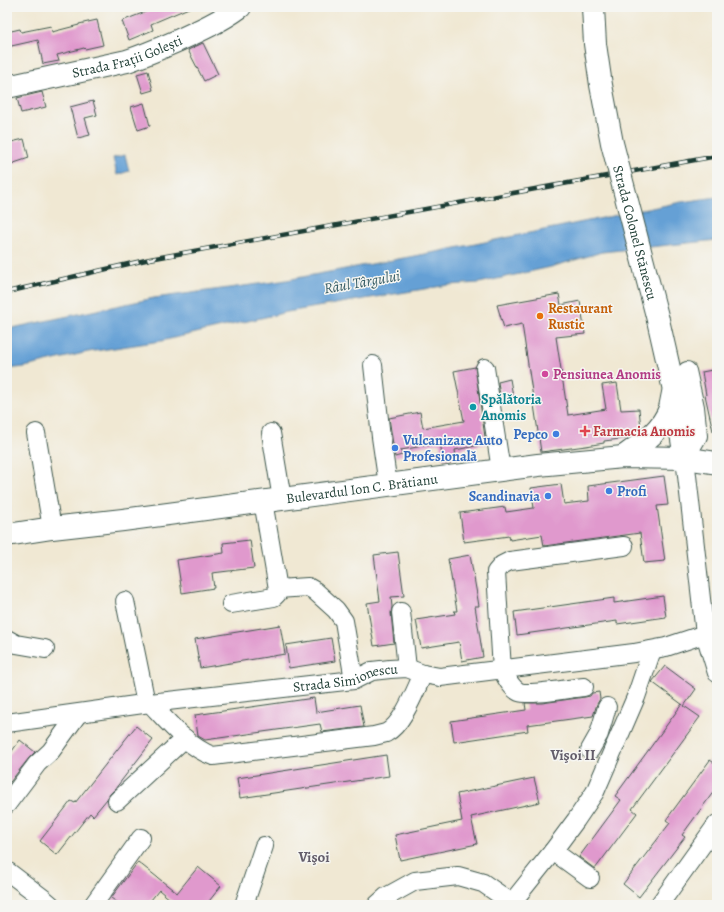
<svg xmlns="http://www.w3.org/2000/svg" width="724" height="912" font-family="Alegreya,serif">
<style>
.water{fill:#65a0d5;stroke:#426e84}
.building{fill:#e099cd}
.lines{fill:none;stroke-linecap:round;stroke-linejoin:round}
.minor-casing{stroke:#3e574c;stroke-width:20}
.major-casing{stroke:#3e574c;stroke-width:24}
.highway-casing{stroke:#3e574c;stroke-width:24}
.minor{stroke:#fff;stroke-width:18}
.major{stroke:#fff;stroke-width:22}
.highway{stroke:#fff;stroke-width:22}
.rail-casing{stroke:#1f3d34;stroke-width:4.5}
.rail{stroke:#f6f6f2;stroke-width:3;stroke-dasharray:9;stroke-linecap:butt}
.major-bridge-casing{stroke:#3e574c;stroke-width:24;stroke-linecap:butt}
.major-bridge{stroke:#fff;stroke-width:22}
.food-dot{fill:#e8710a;stroke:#f6f6f2;stroke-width:1.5}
.hotel-dot{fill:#d1479c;stroke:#f6f6f2;stroke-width:1.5}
.culture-dot{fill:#0f9aa8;stroke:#f6f6f2;stroke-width:1.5}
.health-dot{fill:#e0444e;stroke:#f6f6f2;stroke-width:1.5}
.shop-dot{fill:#3f7fe0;stroke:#f6f6f2;stroke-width:1.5}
.labels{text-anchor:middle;stroke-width:3;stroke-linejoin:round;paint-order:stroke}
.street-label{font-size:14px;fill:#1f3d34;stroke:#f6f6f2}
.food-label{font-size:14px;font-weight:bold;fill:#c56008;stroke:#f6f6f2;text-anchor:start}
.hotel-label{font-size:14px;font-weight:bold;fill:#b23c85;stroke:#f6f6f2;text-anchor:start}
.culture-label{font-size:14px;font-weight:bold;fill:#0d838f;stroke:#f6f6f2;text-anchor:start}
.health-label{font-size:14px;font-weight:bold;fill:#be3a42;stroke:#f6f6f2;text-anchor:start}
.shop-label{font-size:14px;font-weight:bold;fill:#366cbe;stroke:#f6f6f2;text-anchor:end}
.water-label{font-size:15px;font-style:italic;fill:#345b64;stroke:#f6f6f2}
.neighbourhood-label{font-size:15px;font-weight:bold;fill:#635d6a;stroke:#f6f6f2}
</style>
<rect width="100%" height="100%" fill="#f6f6f2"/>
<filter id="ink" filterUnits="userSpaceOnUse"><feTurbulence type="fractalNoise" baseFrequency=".025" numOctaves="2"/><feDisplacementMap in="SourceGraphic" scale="8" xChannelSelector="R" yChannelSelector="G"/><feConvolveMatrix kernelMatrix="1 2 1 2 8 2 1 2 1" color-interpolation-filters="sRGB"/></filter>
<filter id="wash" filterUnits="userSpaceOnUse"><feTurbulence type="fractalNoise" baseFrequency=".012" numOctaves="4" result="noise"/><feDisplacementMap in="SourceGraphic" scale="16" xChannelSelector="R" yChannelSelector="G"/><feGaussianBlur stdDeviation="0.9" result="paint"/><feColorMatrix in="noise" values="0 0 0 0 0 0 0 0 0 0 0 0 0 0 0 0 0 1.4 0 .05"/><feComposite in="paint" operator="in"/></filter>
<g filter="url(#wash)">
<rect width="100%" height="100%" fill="#f0e8d3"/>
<path class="water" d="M 125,155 L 129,171 L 117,175 L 113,158 Z
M 717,197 L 717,240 L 602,252 L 551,267 L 479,283 L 448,285 L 287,312 L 161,341 L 88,352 L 25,367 L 7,369 L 7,329 L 154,298 L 281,281 L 441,251 L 681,202 Z"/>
<g id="blocks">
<path class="building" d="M 158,7 L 191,7 L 151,24 L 153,30 L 129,40 L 122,21 Z
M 97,20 L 103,45 L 85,49 L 84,48 L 57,55 L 59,61 L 43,64 L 38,40 L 7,47 L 7,32 L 20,29 L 21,32 L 51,26 L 52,32 L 79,25 L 79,24 Z
M 203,43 L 218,74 L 204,81 L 188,50 Z
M 148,71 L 153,90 L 143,93 L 137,74 Z
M 42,92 L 46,107 L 21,113 L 17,98 Z
M 93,101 L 97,115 L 85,118 L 90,135 L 78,138 L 70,107 Z
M 144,103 L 150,126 L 138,130 L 131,107 Z
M 24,139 L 29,158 L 11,164 L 7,150 L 7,143 Z
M 559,294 L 561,305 L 580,301 L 585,334 L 556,337 L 568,415 L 606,409 L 602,385 L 617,383 L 621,410 L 639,409 L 641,428 L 628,438 L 604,441 L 604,443 L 586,446 L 541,452 L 522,324 L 504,328 L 497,305 Z
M 475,367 L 486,444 L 455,450 L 456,457 L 443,459 L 440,443 L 401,450 L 402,455 L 395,457 L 389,418 L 420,412 L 423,428 L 464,421 L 454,371 Z
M 717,369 L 717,430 L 713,431 L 705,395 L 706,395 L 702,372 Z
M 510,379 L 514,402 L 501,404 L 498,382 Z
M 664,476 L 668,505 L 657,506 L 665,561 L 644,563 L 640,533 L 544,546 L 542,535 L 510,540 L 509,536 L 464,542 L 460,513 L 505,507 L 506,512 L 534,508 L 531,488 L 561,484 L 564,504 L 589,501 L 588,486 Z
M 250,540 L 254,568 L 212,573 L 214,588 L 182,593 L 177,560 L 224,553 L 223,543 Z
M 398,552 L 404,596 L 391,597 L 392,607 L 391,613 L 394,643 L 374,646 L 367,603 L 380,601 L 374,555 Z
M 470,555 L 479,606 L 475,606 L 483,657 L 462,661 L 459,642 L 421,648 L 416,620 L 455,614 L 454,611 L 457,611 L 448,559 Z
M 663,596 L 666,617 L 617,624 L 617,621 L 517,635 L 514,612 L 614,598 L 614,603 Z
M 280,625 L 285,654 L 200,668 L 195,639 Z
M 331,638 L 335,661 L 289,668 L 286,645 Z
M 665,666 L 696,689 L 684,706 L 700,717 L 632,809 L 637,813 L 595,869 L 579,857 L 621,800 L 615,796 L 682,704 L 683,705 L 652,682 Z
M 599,692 L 600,699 L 597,704 L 593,716 L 527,725 L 528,731 L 454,742 L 451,721 L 526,710 L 525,703 L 542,703 L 585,697 L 590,696 L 592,693 Z
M 314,698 L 316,712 L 360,705 L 364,727 L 322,732 L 320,724 L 205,740 L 198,736 L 195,715 Z
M 136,726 L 153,740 L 115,789 L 110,794 L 107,799 L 93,816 L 90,813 L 57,855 L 40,841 L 71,801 L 75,803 Z
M 20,740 L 35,752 L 29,758 L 7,786 L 7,758 Z
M 386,755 L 389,776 L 240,798 L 237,778 Z
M 710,760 L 717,765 L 717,787 L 682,835 L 685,837 L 639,897 L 623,884 L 670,823 L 666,820 Z
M 534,778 L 540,802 L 471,817 L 477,844 L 400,860 L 395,835 L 462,821 L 457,794 Z
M 138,862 L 177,893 L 198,867 L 221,886 L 206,905 L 177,905 L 159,890 L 147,905 L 121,905 L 111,898 Z"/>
</g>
</g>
<g filter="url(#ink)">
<use href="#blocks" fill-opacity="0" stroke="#3e574c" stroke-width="1"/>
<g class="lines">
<g class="minor-casing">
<g id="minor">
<path d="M 373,365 L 381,437 L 388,485"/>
<path d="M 485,368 L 501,470"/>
<path d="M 687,371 L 695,407 L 698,436 L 685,458 L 705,634 L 717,673"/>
<path d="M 36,433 L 52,528"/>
<path d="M 271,433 L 282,499"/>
<path d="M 263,501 L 278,589 L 308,587 L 315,591 L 336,610 L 344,621 L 354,680"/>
<path d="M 125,601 L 146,703"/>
<path d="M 231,604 L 274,597 L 277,594 L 278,589"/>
<path d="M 401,612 L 407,668"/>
<path d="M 7,639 L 16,644 L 45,649"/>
<path d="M 584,687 C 570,688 531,696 519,692 C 511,688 506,677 502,670 L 496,572 L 502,565 L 510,561 L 624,546"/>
<path d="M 150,703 C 167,721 189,748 213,756 L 374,736 C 378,735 382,734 386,733 C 403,724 415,691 423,674"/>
<path id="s1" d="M 7,723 L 150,703 L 354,680 L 372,671 L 390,669 L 407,668 L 423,674 L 440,677 L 634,653 L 666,647 L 705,634"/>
<path d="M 590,750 L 599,734 L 607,707"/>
<path d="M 117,801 L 185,738"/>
<path d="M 7,804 L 37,764 L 51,751 L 78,714"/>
<path d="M 553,851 L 590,878"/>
<path d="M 7,871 L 44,899 L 51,905"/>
<path d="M 93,905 L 141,838"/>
<path d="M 244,905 L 264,846"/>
<path d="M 377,905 L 386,897 L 415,881 L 458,876 L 483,883 L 512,903"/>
<path d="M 510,905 L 553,851 L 576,820 L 595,792 L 636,697 L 652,650"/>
<path d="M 659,905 L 717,824"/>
</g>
</g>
<g class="major-casing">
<g id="major">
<path id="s2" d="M 7,87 L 127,61 C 145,55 161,48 177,41 C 199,31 221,21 240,7"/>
<path d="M 658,320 L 674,390 L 685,458"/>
<path d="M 623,457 C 641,444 662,431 670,408 C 671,403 672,398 673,393"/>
</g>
</g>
<g class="highway-casing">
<g id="highway">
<path id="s3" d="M 7,535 L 52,528 L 123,520 L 538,465 L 623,457 L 685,458 L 717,463"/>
</g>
</g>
<use href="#minor" class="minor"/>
<use href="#major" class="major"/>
<use href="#highway" class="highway"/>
<g class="rail-casing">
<path id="rail" d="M 7,292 L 150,259 L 717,156"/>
</g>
<use href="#rail" class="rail"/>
<g class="major-bridge-casing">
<g id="major-bridge">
<path id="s4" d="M 593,7 L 595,44 L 601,85 L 612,143 L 658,320"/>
</g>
</g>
<use href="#major-bridge" class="major-bridge"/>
</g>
</g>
<circle class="food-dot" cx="540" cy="316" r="4"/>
<circle class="hotel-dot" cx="545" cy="374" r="4"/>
<circle class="culture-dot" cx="473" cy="407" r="4"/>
<path class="health-dot" d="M583 425h4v4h4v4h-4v4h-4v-4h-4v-4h4z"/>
<g class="shop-dot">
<circle cx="556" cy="434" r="4"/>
<circle cx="395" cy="448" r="4"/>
<circle cx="609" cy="491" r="4"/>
<circle cx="548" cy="496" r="4"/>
</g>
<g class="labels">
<g class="street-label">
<text dy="5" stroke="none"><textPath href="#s2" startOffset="124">Strada Frații Golești</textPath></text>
<text dy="5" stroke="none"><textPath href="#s4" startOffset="230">Strada Colonel Stănescu</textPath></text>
<text dy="5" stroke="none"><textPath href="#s3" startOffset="358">Bulevardul Ion C. Brătianu</textPath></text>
<text dy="5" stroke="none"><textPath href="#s1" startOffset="342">Strada Simionescu</textPath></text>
</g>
<g class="food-label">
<text x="548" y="313">Restaurant<tspan x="548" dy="16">Rustic</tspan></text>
</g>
<g class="hotel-label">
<text x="553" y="379">Pensiunea Anomis</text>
</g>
<g class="culture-label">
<text x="481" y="404">Spălătoria<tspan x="481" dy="16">Anomis</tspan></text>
</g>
<g class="health-label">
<text x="593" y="436">Farmacia Anomis</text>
</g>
<g class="shop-label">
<text x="548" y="439">Pepco</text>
<text x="403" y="445" text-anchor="start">Vulcanizare Auto<tspan x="403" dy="16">Profesională</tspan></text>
<text x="617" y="496" text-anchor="start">Profi</text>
<text x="540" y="501">Scandinavia</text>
</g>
<g class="water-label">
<text transform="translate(362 282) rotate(-10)" y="5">Râul Târgului</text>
</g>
<g class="neighbourhood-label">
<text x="573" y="760">Vişoi II</text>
<text x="314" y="862">Vişoi</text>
</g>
</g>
<rect width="724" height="912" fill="none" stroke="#f6f6f2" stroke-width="24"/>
</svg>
